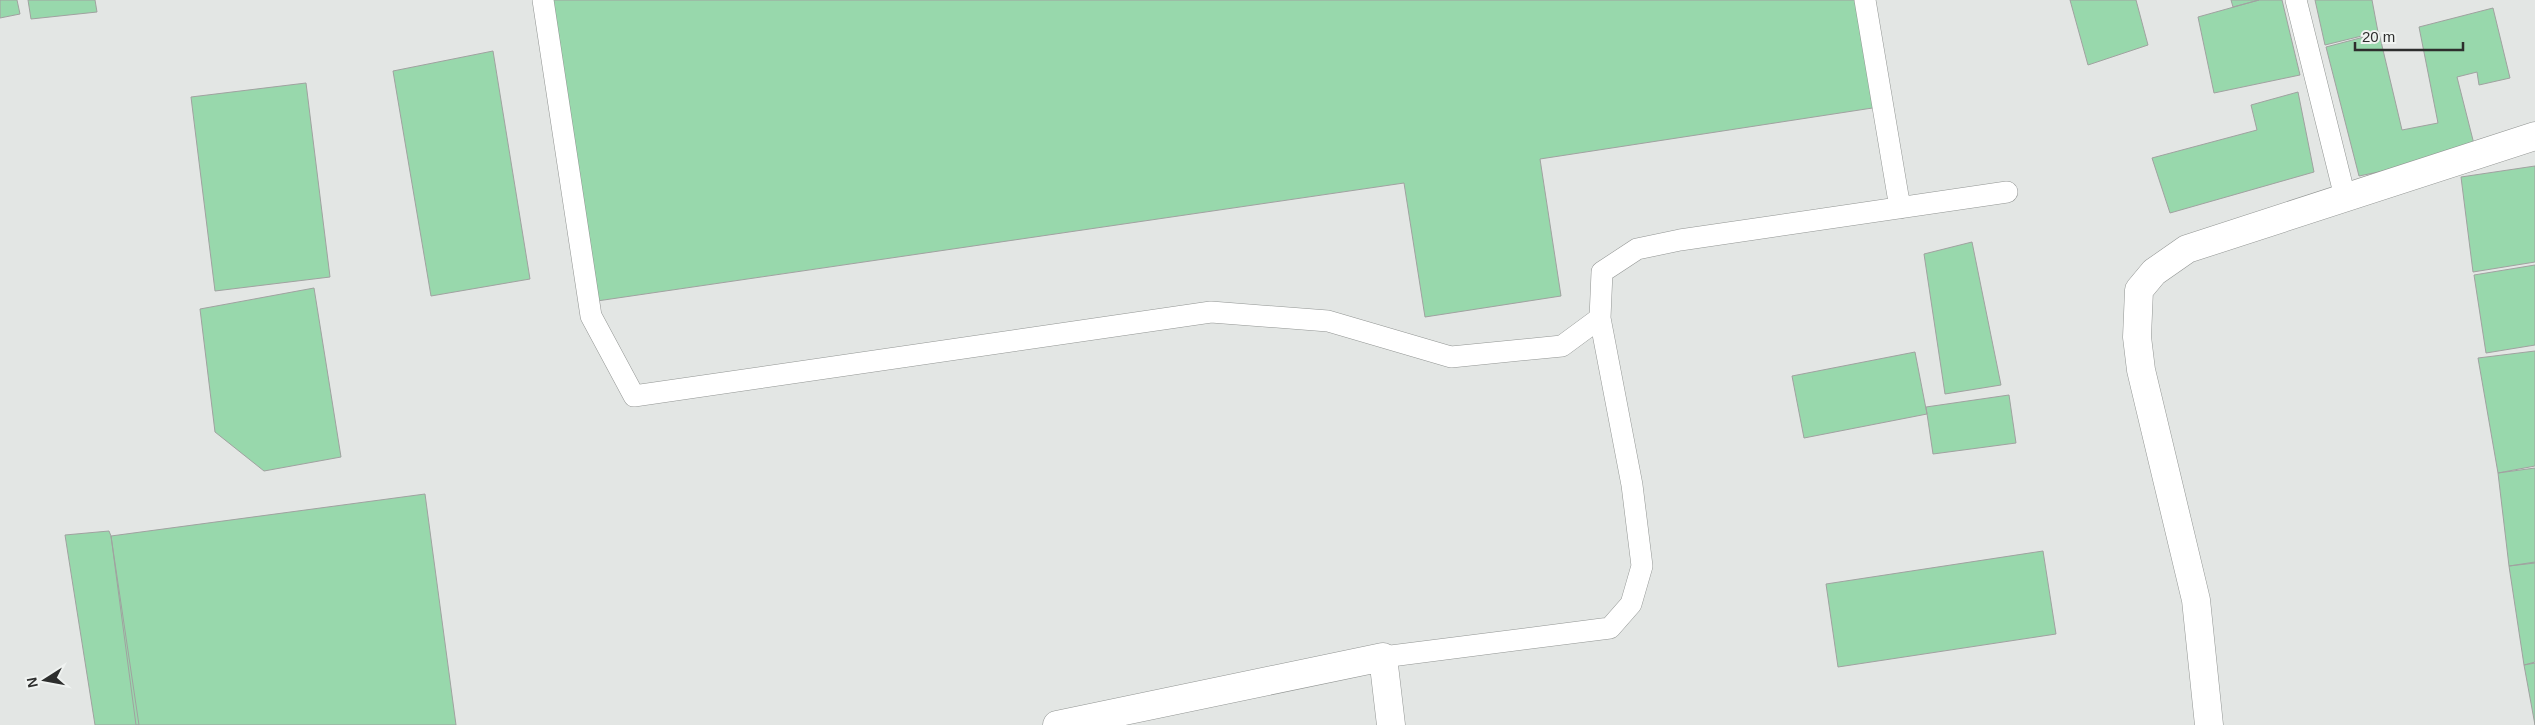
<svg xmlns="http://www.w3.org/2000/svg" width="2535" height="725" font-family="Arial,sans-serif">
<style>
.building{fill:#98d8ac;stroke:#a0a2a0}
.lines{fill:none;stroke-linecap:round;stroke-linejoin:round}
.service-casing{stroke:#929593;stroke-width:22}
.minor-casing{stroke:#929593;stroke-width:29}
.service{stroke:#fff;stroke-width:21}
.minor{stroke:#fff;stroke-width:28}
</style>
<rect width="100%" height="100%" fill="#e3e6e4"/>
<path class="building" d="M 0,0 L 17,0 L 20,14 L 0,18 Z
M 28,0 L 95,0 L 97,12 L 31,19 Z
M 551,0 L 1861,0 L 1879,107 L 1540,159 L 1561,296 L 1425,317 L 1404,183 L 597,301 Z
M 2070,0 L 2136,0 L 2148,45 L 2088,65 Z
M 2231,0 L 2259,0 L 2233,7 Z
M 2259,0 L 2282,0 L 2300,75 L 2214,93 L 2198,17 Z
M 2315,0 L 2372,0 L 2378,32 L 2325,45 Z
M 2493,8 L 2510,78 L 2479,85 L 2477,72 L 2457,77 L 2476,152 L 2359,176 L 2326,47 L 2379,33 L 2402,130 L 2438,123 L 2419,27 Z
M 493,51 L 530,279 L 431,296 L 393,71 Z
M 306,83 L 330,277 L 215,291 L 191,97 Z
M 2298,92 L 2314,172 L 2170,213 L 2152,158 L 2257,130 L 2251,105 Z
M 2535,166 L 2535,262 L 2473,272 L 2461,177 Z
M 1972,242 L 2001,385 L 1945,394 L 1924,254 Z
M 2535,265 L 2535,345 L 2486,353 L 2474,275 Z
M 314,288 L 341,457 L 264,471 L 215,432 L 200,309 Z
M 2535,351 L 2535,466 L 2498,473 L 2478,358 Z
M 1915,352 L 1927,414 L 1804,438 L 1792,376 Z
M 2009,395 L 2016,443 L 1933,454 L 1926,407 Z
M 2535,468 L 2535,563 L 2509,566 L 2498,473 Z
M 425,494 L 456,725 L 136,725 L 111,536 Z
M 109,531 L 111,536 L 139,725 L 95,725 L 65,535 Z
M 2043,551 L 2056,634 L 1838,667 L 1826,584 Z
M 2535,562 L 2535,662 L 2524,665 L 2509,566 Z
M 2535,663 L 2535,725 L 2524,665 Z"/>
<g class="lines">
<g class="service-casing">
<path id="service" d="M 543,0 L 591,316 L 634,396 L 1211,312 L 1328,321 L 1451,357 L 1562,346 L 1600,318 L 1602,272 L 1637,249 L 1680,240 L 2007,192
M 1865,0 L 1900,208
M 2296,0 L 2345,197
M 1383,657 L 1610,628 L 1631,604 L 1642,566 L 1632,485 L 1600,318"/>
</g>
<g class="minor-casing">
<path id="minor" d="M 1057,725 L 1383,657 L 1391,725
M 2209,725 L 2196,600 L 2141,370 L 2137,337 L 2139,290 L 2154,272 L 2187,249 L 2535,136"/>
</g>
<use href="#service" class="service"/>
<use href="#minor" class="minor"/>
</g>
<g transform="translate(45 680) rotate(259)" stroke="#f0f3f1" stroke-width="4" paint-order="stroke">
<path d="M0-4L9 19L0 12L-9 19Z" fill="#2d2e2d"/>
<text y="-8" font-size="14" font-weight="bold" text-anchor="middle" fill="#2d2e2d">N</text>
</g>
<path d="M2355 42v8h108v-8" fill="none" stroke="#2d2e2d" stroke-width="2.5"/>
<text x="2362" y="42" font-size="15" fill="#2d2e2d" stroke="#f0f3f1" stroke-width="4" paint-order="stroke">20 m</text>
</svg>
